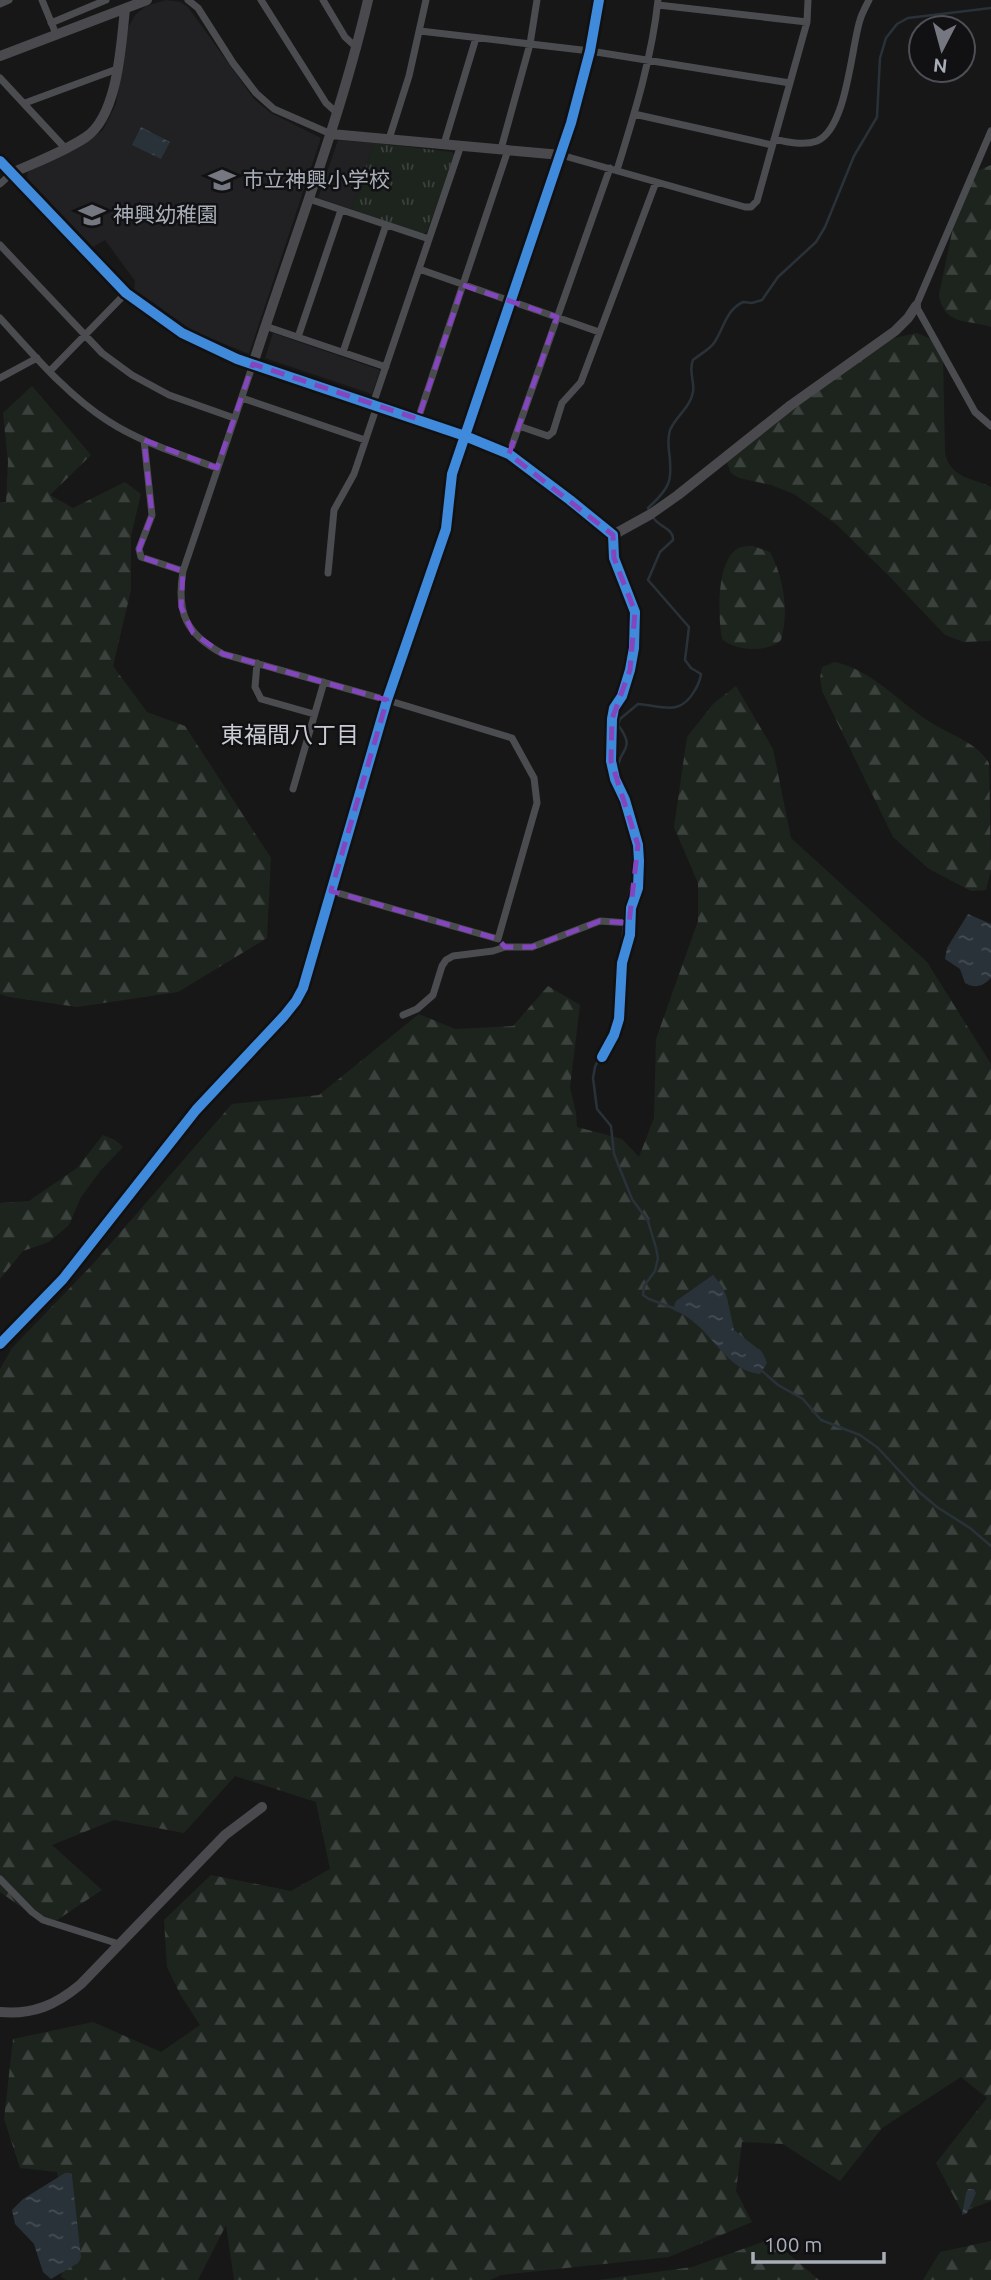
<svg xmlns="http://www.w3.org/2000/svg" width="991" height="2280" font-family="Ubuntu,'Noto Sans JP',sans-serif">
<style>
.built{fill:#212123}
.grass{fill:url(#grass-tufts)}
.forest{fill:url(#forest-firs)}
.water{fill:url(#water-ripples)}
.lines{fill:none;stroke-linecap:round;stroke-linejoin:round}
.stream{stroke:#2a3239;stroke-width:2.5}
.street{stroke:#4b4c50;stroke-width:7}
.secondary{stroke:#4a4a4e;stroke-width:10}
.cycleway-casing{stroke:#111113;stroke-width:15}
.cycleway{stroke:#408adc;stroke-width:10}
.marked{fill:none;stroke:#8446be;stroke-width:5;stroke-dasharray:14 9;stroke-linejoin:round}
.labels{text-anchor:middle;stroke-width:5;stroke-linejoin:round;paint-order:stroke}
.poi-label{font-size:21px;fill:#a8adb8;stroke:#111113;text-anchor:start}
.neighbourhood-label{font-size:23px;fill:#c9ccd4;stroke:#111113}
</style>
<defs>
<pattern id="grass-tufts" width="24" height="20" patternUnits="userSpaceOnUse" patternTransform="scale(1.75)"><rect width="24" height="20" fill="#1d241e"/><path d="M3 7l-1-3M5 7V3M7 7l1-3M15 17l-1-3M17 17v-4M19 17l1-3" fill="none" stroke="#3b413d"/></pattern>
<pattern id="forest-firs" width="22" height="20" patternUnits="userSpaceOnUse" patternTransform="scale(1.75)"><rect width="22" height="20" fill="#1d241e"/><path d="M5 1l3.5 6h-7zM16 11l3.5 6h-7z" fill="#3b413d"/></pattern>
<pattern id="water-ripples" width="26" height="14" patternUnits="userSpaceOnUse" patternTransform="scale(1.75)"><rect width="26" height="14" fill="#2a3239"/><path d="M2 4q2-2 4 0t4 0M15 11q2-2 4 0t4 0" fill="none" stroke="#464d54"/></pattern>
</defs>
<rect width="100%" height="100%" fill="#171717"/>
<path class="built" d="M 166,0 L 180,2 L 188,7 L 254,99 L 271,113 L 321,138 L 249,354 L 193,331 L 134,289 L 135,281 L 105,240 L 93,247 L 27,178 L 28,171 L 78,148 L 103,130 L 116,104 L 128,28 L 135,15 L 146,6 Z
M 338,140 L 374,143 L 351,209 L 318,198 Z
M 273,333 L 380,370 L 372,394 L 265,358 Z"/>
<path class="grass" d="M 374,143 L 452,152 L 454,155 L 427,232 L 422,234 L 351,209 Z"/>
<path class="forest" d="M 991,165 L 991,327 C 967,319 944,326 939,295 L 959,199 L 975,172 Z
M 917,333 L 938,342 L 943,356 L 945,454 C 952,479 971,477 991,487 L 991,640 L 989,641 L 964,642 L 945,635 L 889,576 L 836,524 L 794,494 L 771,485 L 739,478 L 731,473 L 726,460 L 728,454 L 890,339 Z
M 32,386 L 91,455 L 50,495 L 73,508 L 125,482 L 141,494 L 131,536 L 131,590 L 113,666 L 147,712 L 185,726 L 271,858 L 267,938 L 178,992 L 77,1007 L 9,997 L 0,994 L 0,502 L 6,502 L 8,462 L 3,413 Z
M 753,546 L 770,552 C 784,579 789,611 781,640 C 768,653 735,651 722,639 C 718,617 716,562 737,549 C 742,546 747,546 753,546 Z
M 835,662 C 871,670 897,700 927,720 C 947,734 976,741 989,763 L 991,870 L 986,890 L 971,891 L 929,869 L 893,837 L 822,691 L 820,678 L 822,667 Z
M 736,686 L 773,749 L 791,838 L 927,962 L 991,1064 L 991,2201 L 962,2212 L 936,2163 L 987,2098 L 961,2077 L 882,2128 L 840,2181 L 783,2144 L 742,2142 L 736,2191 L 752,2222 L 669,2257 L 501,2275 L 490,2280 L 234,2280 L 226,2225 L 198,2280 L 66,2280 L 61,2277 L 70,2241 L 57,2172 L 20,2168 L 4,2119 L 13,2039 L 93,2022 L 161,2052 L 200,2025 L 180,1994 L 167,1967 L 164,1920 L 211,1875 L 291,1891 L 330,1869 L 316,1802 L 235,1776 L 184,1833 L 114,1820 L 52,1845 L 102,1890 L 48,1926 L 0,1892 L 0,1369 L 12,1348 L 92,1265 L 232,1104 L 319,1095 L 419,1014 L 455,1029 L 513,1026 L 548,986 L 580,1005 L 570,1087 L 576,1113 L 577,1127 L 622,1139 L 639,1157 L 654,1118 L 656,1039 L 698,921 L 698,883 L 674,827 L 687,737 L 714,703 Z
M 103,1135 L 115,1140 L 123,1147 L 101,1170 L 81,1197 L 69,1225 L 49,1242 L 23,1251 L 0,1279 L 0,1203 L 29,1201 L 77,1168 Z
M 771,2239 L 819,2280 L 599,2280 L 692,2267 Z
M 991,2241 L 991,2280 L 923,2280 L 940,2252 Z"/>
<path class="water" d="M 141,127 L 170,142 L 161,159 L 132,145 Z
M 968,914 L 991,924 L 991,978 C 983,986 976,989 965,983 L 960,969 L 945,959 L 947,948 Z
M 713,1275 L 722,1286 L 727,1298 L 734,1330 L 762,1352 L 767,1363 L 760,1374 C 722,1370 711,1323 673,1310 L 676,1301 Z
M 65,2173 L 71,2173 L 72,2176 L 81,2258 L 78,2263 L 51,2279 L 43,2272 L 34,2244 L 15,2224 L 12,2210 L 23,2199 Z
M 968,2189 L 974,2189 L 976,2193 L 967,2213 L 962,2215 L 966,2193 Z"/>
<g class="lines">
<path class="stream" d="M 650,511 L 648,508 C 670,488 673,481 669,451 C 668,443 668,437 670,430 C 676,416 690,408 693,392 C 695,381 688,371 693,360 C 699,355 710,349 714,343 C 724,328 726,310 743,302 L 752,303 L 762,300 L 778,277 L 816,242 L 825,227 L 854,156 L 877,117 L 880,58 L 886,38 L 897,24 L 908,18 L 991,8
M 637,829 C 635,818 633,806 629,796 C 625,788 619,779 618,770 C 617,749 638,751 618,725 L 620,719 L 638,704 C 663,706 680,717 695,690 C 698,685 700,681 701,674 L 691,668 L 685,660 L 689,627 L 648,580 L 660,552 L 673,540 C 674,528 658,527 653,517
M 633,852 L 633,881 L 625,907 L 622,946 L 616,969 L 614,1017 L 611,1030 L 595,1067 L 593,1078 L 597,1109 L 611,1126 L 614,1154 L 632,1199 L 648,1221 L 656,1248 L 658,1258 L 655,1271 L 644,1286 L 643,1295 L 649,1299 L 676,1309
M 761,1370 L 778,1385 L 803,1399 L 821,1420 L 860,1435 L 878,1448 L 918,1491 L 937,1507 L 970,1528 L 991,1546"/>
<path class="street" d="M 42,0 L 56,34
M 188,0 L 198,8 L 233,63 L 256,93 L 274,109 L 331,134
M 261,0 L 326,103 L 337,113
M 323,0 L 345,37 L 357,48
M 0,4 L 9,0
M 658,5 L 807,22
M 51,23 L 106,0
M 420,31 L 590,51 L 790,83
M 0,78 L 65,148
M 25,103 L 117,69
M 634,114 L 772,145
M 991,131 L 916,306 L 975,412 L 991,426
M 389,139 L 409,76 L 426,0
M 774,139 C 787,142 804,146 817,141 C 847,128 851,48 860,20 C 862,13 866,6 869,0
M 444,144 L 476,38
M 501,149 L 530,44 L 537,0
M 561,155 L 745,207 L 751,207 L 757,201 L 807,22 L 808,0
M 617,170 C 634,115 652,58 658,0
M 0,184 L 12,173
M 309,199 L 429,239
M 0,245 L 102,353 L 132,375 L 169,395 L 234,418
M 419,269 L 599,332
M 0,318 C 33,354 67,395 108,421 C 142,443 180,454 217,468
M 265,326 L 386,367
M 298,337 L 341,210
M 343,352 L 386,225
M 253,364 L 183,571 C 176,613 186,634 223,654 L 387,700 L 512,738 L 534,778 L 537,803 L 498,939 L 331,891
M 50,371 L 126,293
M 0,378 L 37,358
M 242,398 L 365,440
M 373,404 L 461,145
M 418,419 L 508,150
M 519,426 L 548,436 L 553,432 L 562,403 L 581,382 L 656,182
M 144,440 L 152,515 L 139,549 L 141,557 L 183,571
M 509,454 L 610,168
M 328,573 L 334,510 L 354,474 L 377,406
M 257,663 L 255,687 L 261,699 L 314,714
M 293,789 L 324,682
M 403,1015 L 417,1009 L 433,995 L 442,966 L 446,960 L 453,956 L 493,951 L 505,947 L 532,947 L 600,921 L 629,923
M 602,1057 L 614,1035 L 619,1019 L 622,963 L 630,935 L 631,908 L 638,888 L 639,861 L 638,845 L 625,800 L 615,779 L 611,761 L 612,719 L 614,708 L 622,696 L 630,670 L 634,648 L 635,612 L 614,558 L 613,535
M 0,1879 L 32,1912 L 43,1920 L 119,1944"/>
<path class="secondary" d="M 0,56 L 147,0
M 331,134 L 561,155
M 0,161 L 126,293 L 182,333 L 237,359 L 465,436 L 509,454 L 570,500 L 613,535 L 651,514 L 678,495 L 791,405 L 895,331 L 908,318 L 916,306
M 12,173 C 36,162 64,152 86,137 C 118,115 121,45 125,9
M 253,364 C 292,243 339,124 368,0
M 0,1344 L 63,1279 L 196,1110 L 284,1016 L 296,1001 L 303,988 L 387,700 L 446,529 L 452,474 L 571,123 L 590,51 L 599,0
M 0,2012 C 33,2015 56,2005 81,1984 L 225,1835 L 262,1807"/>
<g class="cycleway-casing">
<path id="cycleway" d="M 0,161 L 126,293 L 182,333 L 237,359 L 465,436 L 509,454 L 570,500 L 613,535 L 614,558 L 635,612 L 634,648 L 630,670 L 622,696 L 614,708 L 612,719 L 611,761 L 615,779 L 625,800 L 638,845 L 639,861 L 638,888 L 631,908 L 630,935 L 622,963 L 619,1019 L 614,1035 L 602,1057
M 0,1344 L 63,1279 L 196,1110 L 284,1016 L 296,1001 L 303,988 L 387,700 L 446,529 L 452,474 L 571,123 L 590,51 L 599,0"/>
</g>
<use href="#cycleway" class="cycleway"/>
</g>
<path class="marked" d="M 463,285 L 557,317 L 509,454 L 613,535 L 614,558 L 635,612 L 630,670 L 612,719 L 611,761 L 638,845 L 629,923 L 600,921 L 532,947 L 505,947 L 498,939 L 331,891 L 387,700 L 223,654 L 193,633 L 181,607 L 183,571 L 141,557 L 139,549 L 152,515 L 144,440 L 217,468 L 253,364 L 418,419 Z"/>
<defs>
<g id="school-bare" transform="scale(2.1)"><path d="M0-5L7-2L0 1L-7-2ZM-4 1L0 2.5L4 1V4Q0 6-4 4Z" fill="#757880" stroke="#111113" stroke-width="2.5" paint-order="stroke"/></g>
</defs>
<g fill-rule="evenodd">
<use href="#school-bare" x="222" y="180"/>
<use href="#school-bare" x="92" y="215"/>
</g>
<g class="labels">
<g class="poi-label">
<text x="243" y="187">市立神興小学校</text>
<text x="113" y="222">神興幼稚園</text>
</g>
<g class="neighbourhood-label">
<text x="290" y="743">東福間八丁目</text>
</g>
</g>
<g transform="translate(942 49) rotate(186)"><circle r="33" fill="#111113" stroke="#4d4f55" stroke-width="2"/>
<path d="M0-5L12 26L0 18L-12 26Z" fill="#757880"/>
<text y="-10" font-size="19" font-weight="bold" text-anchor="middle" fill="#a8adb8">N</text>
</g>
<path d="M753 2252v10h131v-10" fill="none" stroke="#a8adb8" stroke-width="3.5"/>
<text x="764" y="2252" font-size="21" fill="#a8adb8" stroke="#111113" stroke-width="5" paint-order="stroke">100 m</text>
</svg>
